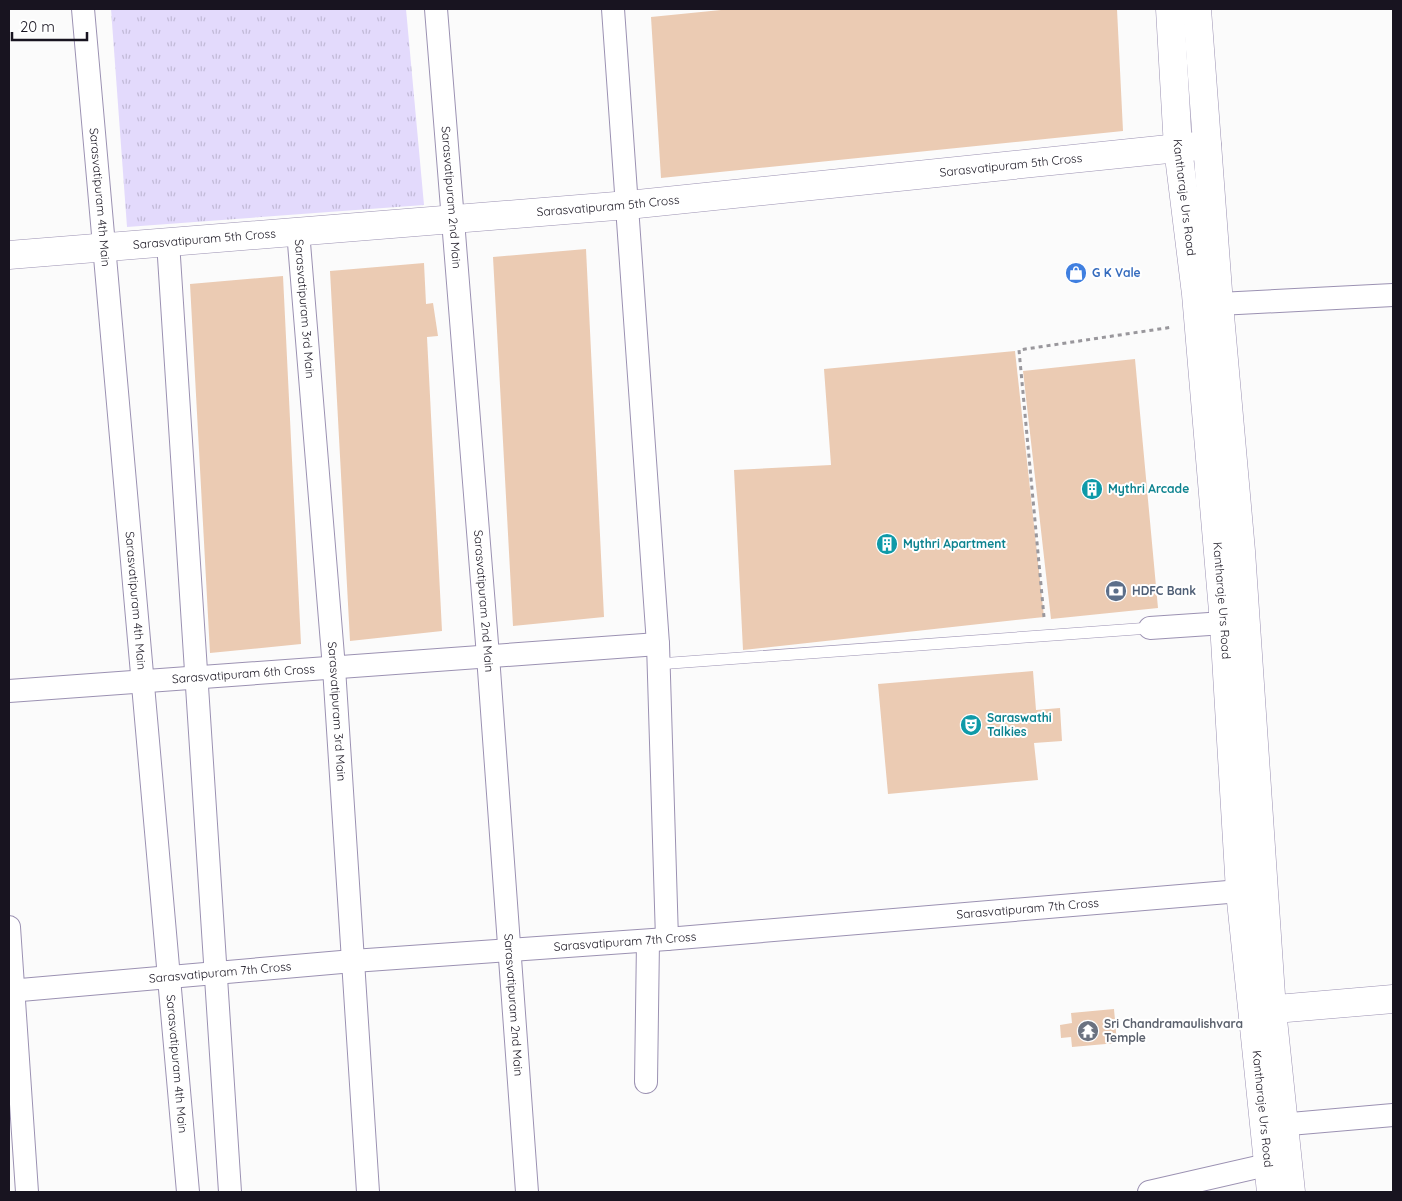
<svg xmlns="http://www.w3.org/2000/svg" width="1402" height="1201" font-family="Quicksand,sans-serif">
<style>
.grass{fill:url(#grass-tufts)}
.building{fill:#ebcbb3}
.lines{fill:none;stroke-linecap:round;stroke-linejoin:round}
.service-casing{stroke:#9b91b2;stroke-width:12}
.minor-casing{stroke:#9b91b2;stroke-width:24}
.tertiary-casing{stroke:#9b91b2;stroke-width:29}
.path{stroke:#99979c;stroke-width:3;stroke-dasharray:4 4;stroke-linecap:butt}
.service{stroke:#fff;stroke-width:11}
.minor{stroke:#fff;stroke-width:22}
.tertiary{stroke:#fff;stroke-width:28}
.labels{text-anchor:middle;stroke-width:4;stroke-linejoin:round;paint-order:stroke}
.street-label{font-size:12px;fill:#181420;stroke:#fff}
.shop-label{font-size:12px;font-weight:bold;fill:#366cbe;stroke:#fff;text-anchor:start}
.culture-label{font-size:12px;font-weight:bold;fill:#0d838f;stroke:#fff;text-anchor:start}
.service-label{font-size:12px;font-weight:bold;fill:#4e5e75;stroke:#fff;text-anchor:start}
.worship-label{font-size:12px;font-weight:bold;fill:#5b616d;stroke:#fff;text-anchor:start}
</style>
<defs>
<pattern id="grass-tufts" width="24" height="20" patternUnits="userSpaceOnUse" patternTransform="scale(1.25)"><rect width="24" height="20" fill="#e3dafc"/><path d="M3 7l-1-3M5 7V3M7 7l1-3M15 17l-1-3M17 17v-4M19 17l1-3" fill="none" stroke="#c2bad8"/></pattern>
</defs>
<rect width="100%" height="100%" fill="#fbfbfb"/>
<path class="grass" d="M 111,9 L 406,9 L 424,205 L 127,227 Z"/>
<path class="building" d="M 731,9 L 1117,9 L 1123,131 L 661,178 L 651,17 Z
M 586,249 L 604,617 L 513,626 L 493,257 Z
M 424,263 L 426,304 L 433,303 L 438,336 L 427,337 L 442,631 L 350,641 L 330,271 Z
M 283,276 L 301,644 L 210,653 L 190,284 Z
M 1015,351 L 1044,617 L 743,650 L 734,470 L 831,465 L 824,369 Z
M 1135,359 L 1158,608 L 1051,619 L 1023,371 Z
M 1033,671 L 1036,710 L 1060,708 L 1062,741 L 1034,743 L 1038,780 L 888,794 L 878,684 Z
M 1114,1009 L 1117,1043 L 1072,1047 L 1071,1037 L 1061,1038 L 1060,1025 L 1072,1023 L 1071,1013 Z"/>
<g class="lines">
<g class="service-casing">
<path id="service" d="M 658,664 L 1150,628"/>
</g>
<g class="minor-casing">
<g id="minor">
<path id="s1" d="M 83,9 L 188,1192"/>
<path id="s2" d="M 436,9 L 488,656 L 527,1192"/>
<path d="M 613,9 L 658,644 L 667,939"/>
<path id="s3" d="M 298,231 L 334,668 L 368,1192"/>
<path d="M 168,242 L 230,1192"/>
<path d="M 1219,304 L 1393,295"/>
<path d="M 1150,628 L 1224,623"/>
<path id="s4" d="M 9,691 L 658,644"/>
<path d="M 9,927 L 27,1192"/>
<path id="s5" d="M 9,991 L 353,961 L 667,939 L 1240,891"/>
<path d="M 646,1082 L 648,941"/>
<path d="M 1268,1126 L 1393,1115"/>
<path d="M 1149,1192 L 1284,1161"/>
</g>
</g>
<g class="tertiary-casing">
<g id="tertiary">
<path id="s6" d="M 1170,9 L 1178,148 L 1196,294 L 1224,623 L 1240,891 L 1271,1192"/>
<path d="M 1197,9 L 1219,304 L 1241,551 L 1272,1010 L 1291,1192"/>
<path id="s7" d="M 9,255 L 628,205 L 1207,145"/>
<path d="M 1253,1011 L 1393,999"/>
</g>
</g>
<path class="path" d="M 1044,617 L 1019,350 L 1173,327"/>
<use href="#service" class="service"/>
<use href="#minor" class="minor"/>
<use href="#tertiary" class="tertiary"/>
</g>
<defs>
<g id="shop-disc" transform="scale(1.125)"><circle r="9.5" fill="#3f7fe0" stroke="#fff"/><path d="M-5-2.5h2.3a2.7 3.5 0 0 1 5.4 0H5L5.5 6h-11ZM-1.5-2.5h3a1.5 2.3 0 0 0-3 0Z" fill="#fff"/></g>
<g id="building-disc" transform="scale(1.125)"><circle r="9.5" fill="#0f9aa8" stroke="#fff"/><path d="M-4-6H4V6H1V3H-1V6H-4ZM-2.5-4.3h1.7v1.8h-1.7ZM.8-4.3h1.7v1.8H.8ZM-2.5-1h1.7V.8h-1.7ZM.8-1h1.7V.8H.8Z" fill="#fff"/></g>
<g id="bank-disc" transform="scale(1.125)"><circle r="9.5" fill="#5c6f8a" stroke="#fff"/><path d="M-6-4H6V4H-6ZM0-2.3a2.3 2.3 0 1 0 0 4.6a2.3 2.3 0 1 0 0-4.6Z" fill="#fff"/></g>
<g id="theatre-disc" transform="scale(1.125)"><circle r="9.5" fill="#0f9aa8" stroke="#fff"/><path d="M-5-5.5Q0-4 5-5.5V0Q5 5 0 6Q-5 5-5 0ZM-3.3-2.5H-1v1.5H-3.3ZM1-2.5H3.3v1.5H1ZM-2.8 1Q0 5.5 2.8 1Z" fill="#fff"/></g>
<g id="temple-disc" transform="scale(1.125)"><circle r="9.5" fill="#6b7280" stroke="#fff"/><path d="M0-6L5-2H3V0L6.5 2.5H4V6H1.5V3h-3V6H-4V2.5H-6.5L-3 0V-2H-5Z" fill="#fff"/></g>
</defs>
<g fill-rule="evenodd">
<use href="#shop-disc" x="1076" y="273"/>
<use href="#building-disc" x="1092" y="489"/>
<use href="#building-disc" x="887" y="544"/>
<use href="#bank-disc" x="1116" y="591"/>
<use href="#theatre-disc" x="971" y="725"/>
<use href="#temple-disc" x="1088" y="1031"/>
</g>
<g class="labels">
<g class="street-label">
<text dy="4" stroke="none"><textPath href="#s7" startOffset="1006">Sarasvatipuram 5th Cross</textPath></text>
<text dy="4" stroke="none"><textPath href="#s1" startOffset="189">Sarasvatipuram 4th Main</textPath></text>
<text dy="4" stroke="none"><textPath href="#s2" startOffset="189">Sarasvatipuram 2nd Main</textPath></text>
<text dy="4" stroke="none"><textPath href="#s6" startOffset="189">Kantharaje Urs Road</textPath></text>
<text dy="4" stroke="none"><textPath href="#s7" startOffset="601">Sarasvatipuram 5th Cross</textPath></text>
<text dy="4" stroke="none"><textPath href="#s7" startOffset="196">Sarasvatipuram 5th Cross</textPath></text>
<text dy="4" stroke="none"><textPath href="#s3" startOffset="78">Sarasvatipuram 3rd Main</textPath></text>
<text dy="4" stroke="none"><textPath href="#s2" startOffset="594">Sarasvatipuram 2nd Main</textPath></text>
<text dy="4" stroke="none"><textPath href="#s6" startOffset="594">Kantharaje Urs Road</textPath></text>
<text dy="4" stroke="none"><textPath href="#s1" startOffset="594">Sarasvatipuram 4th Main</textPath></text>
<text dy="4" stroke="none"><textPath href="#s4" startOffset="235">Sarasvatipuram 6th Cross</textPath></text>
<text dy="4" stroke="none"><textPath href="#s3" startOffset="482">Sarasvatipuram 3rd Main</textPath></text>
<text dy="4" stroke="none"><textPath href="#s5" startOffset="1022">Sarasvatipuram 7th Cross</textPath></text>
<text dy="4" stroke="none"><textPath href="#s5" startOffset="618">Sarasvatipuram 7th Cross</textPath></text>
<text dy="4" stroke="none"><textPath href="#s5" startOffset="212">Sarasvatipuram 7th Cross</textPath></text>
<text dy="4" stroke="none"><textPath href="#s2" startOffset="999">Sarasvatipuram 2nd Main</textPath></text>
<text dy="4" stroke="none"><textPath href="#s1" startOffset="1059">Sarasvatipuram 4th Main</textPath></text>
<text dy="4" stroke="none"><textPath href="#s6" startOffset="1104">Kantharaje Urs Road</textPath></text>
</g>
<g class="shop-label">
<text x="1092" y="277">G K Vale</text>
</g>
<g class="culture-label">
<text x="1108" y="493">Mythri Arcade</text>
<text x="903" y="548">Mythri Apartment</text>
<text x="987" y="722">Saraswathi<tspan x="987" dy="14">Talkies</tspan></text>
</g>
<g class="service-label">
<text x="1132" y="595">HDFC Bank</text>
</g>
<g class="worship-label">
<text x="1104" y="1028">Sri Chandramaulishvara<tspan x="1104" dy="14">Temple</tspan></text>
</g>
</g>
<rect width="1402" height="1201" fill="none" stroke="#181420" stroke-width="20"/>
<path d="M12 32v8h75v-8" fill="none" stroke="#181420" stroke-width="2.5"/>
<text x="20" y="32" font-size="15" fill="#181420" stroke="#ffffff" stroke-width="4" paint-order="stroke">20 m</text>
</svg>
